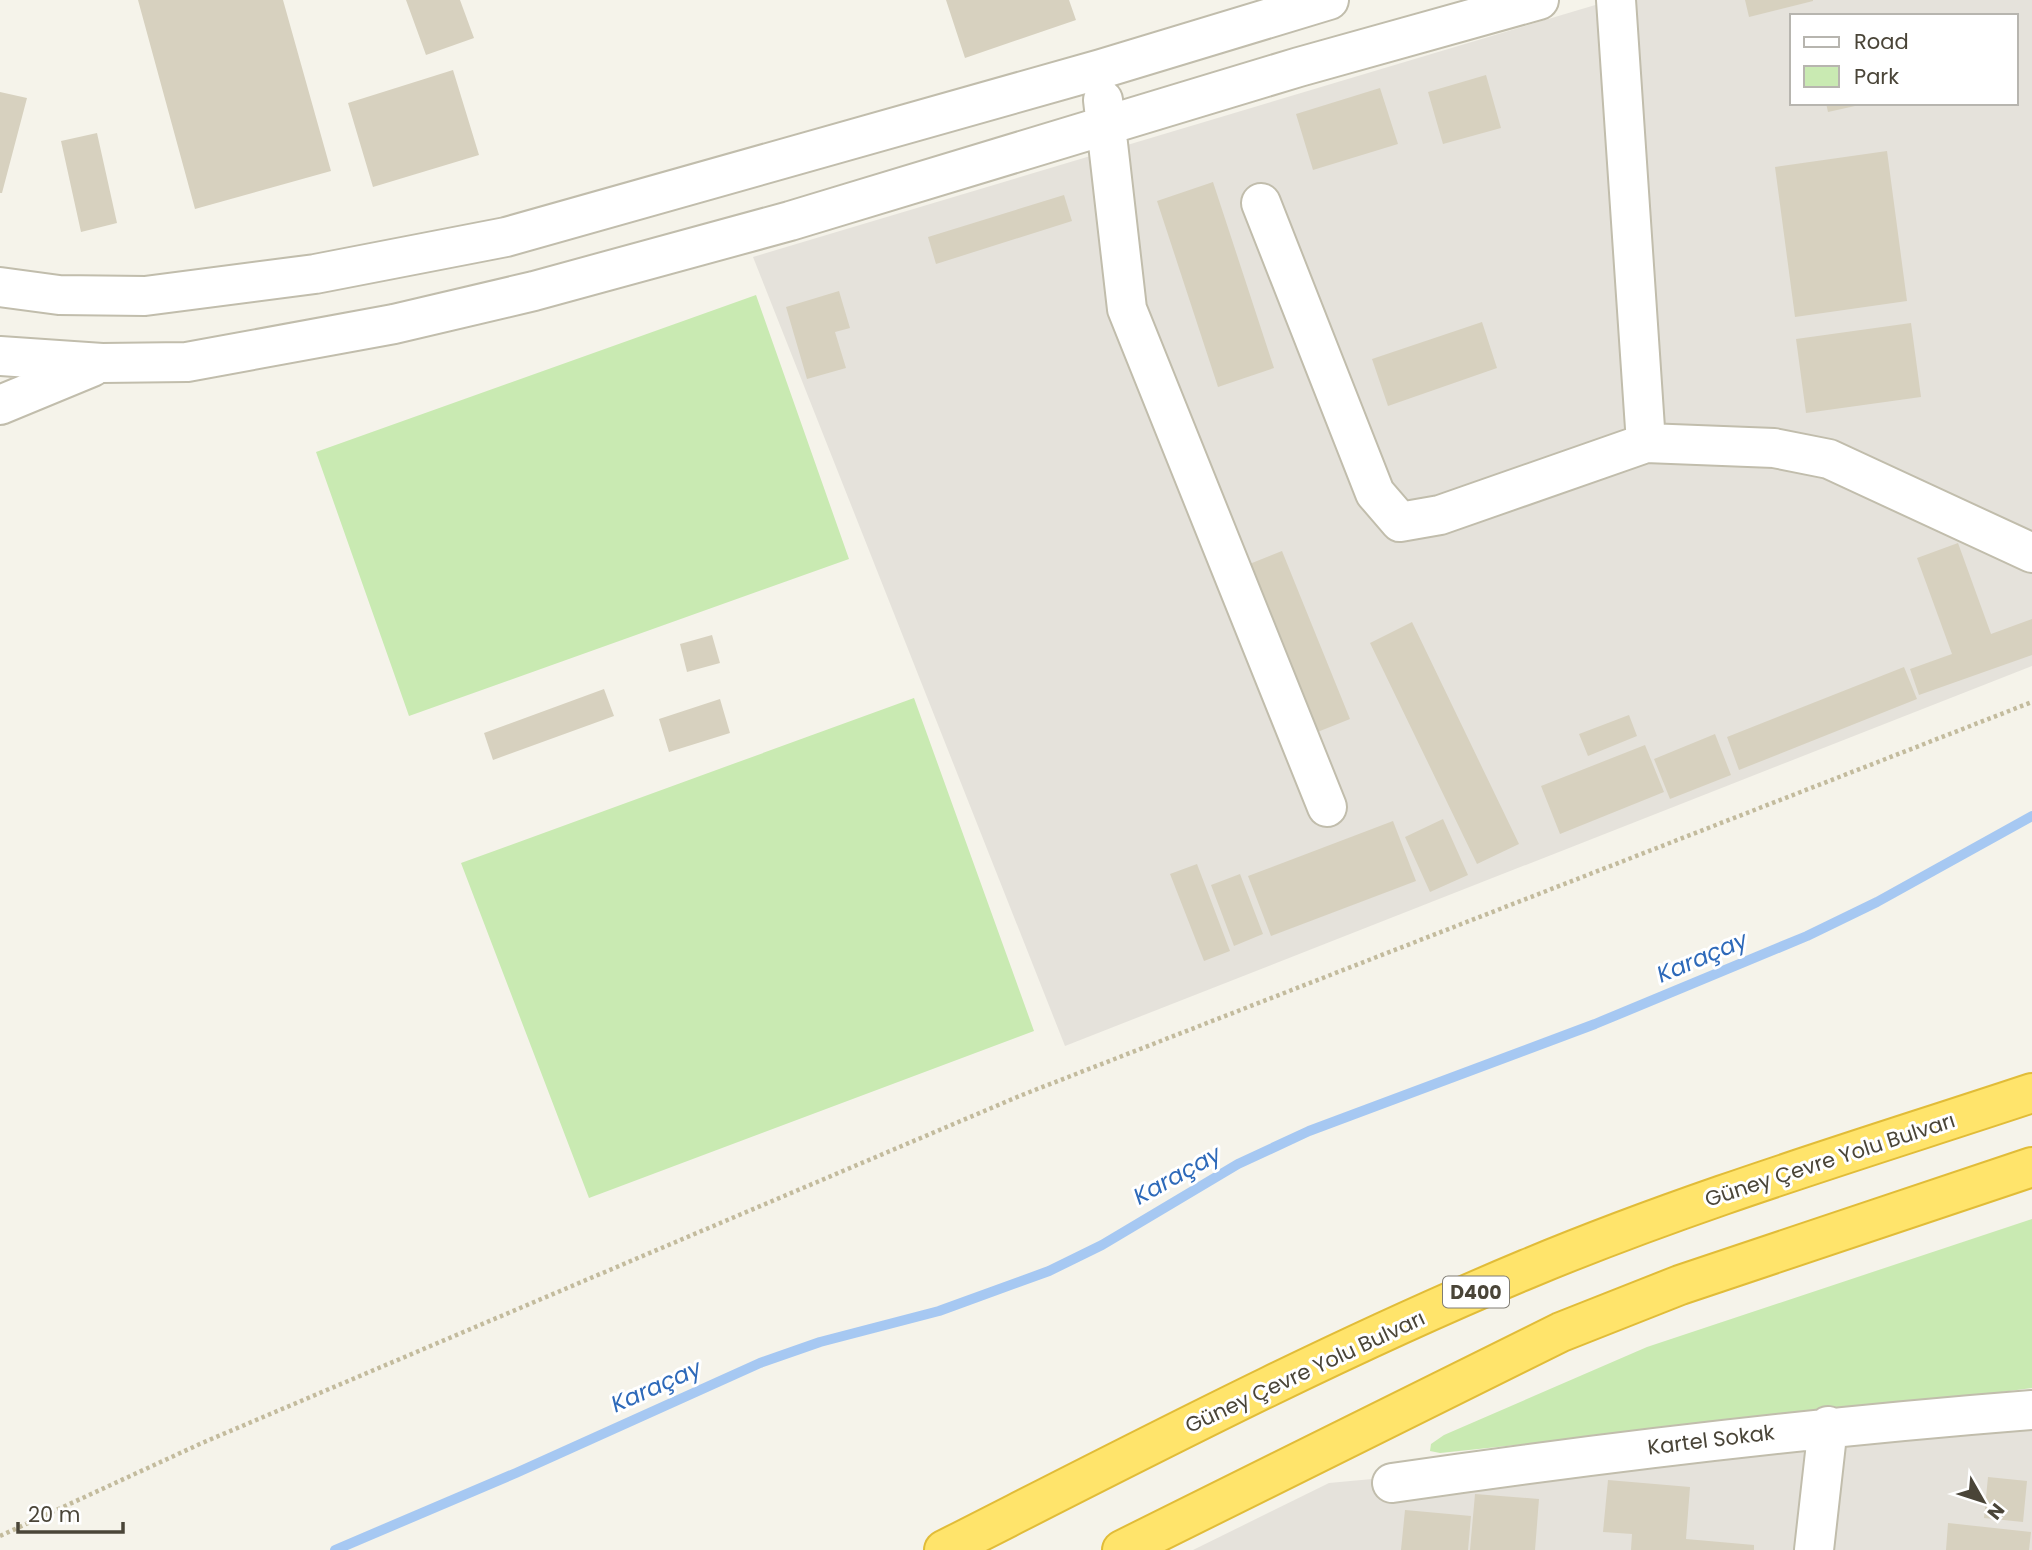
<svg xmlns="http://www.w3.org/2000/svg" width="2032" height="1550" font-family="Poppins,sans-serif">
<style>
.industrial{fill:#e5e2db;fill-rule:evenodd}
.green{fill:#c9eab2}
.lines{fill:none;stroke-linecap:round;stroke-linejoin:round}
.stream{stroke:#a6c8f2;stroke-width:10}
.building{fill:#d7d1bf}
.minor-casing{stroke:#c1bdac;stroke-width:42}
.highway-casing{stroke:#e1bc38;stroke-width:42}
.path{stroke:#c3bb9d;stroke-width:4.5;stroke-dasharray:3.5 3.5;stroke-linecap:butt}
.minor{stroke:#fff;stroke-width:38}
.highway{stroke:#ffe46b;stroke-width:38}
.labels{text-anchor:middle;stroke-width:6;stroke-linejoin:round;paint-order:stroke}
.shield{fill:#fff;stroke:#807d74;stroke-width:2}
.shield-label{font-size:19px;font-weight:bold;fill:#4a4538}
.street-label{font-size:21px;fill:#4a4538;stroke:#fff}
.water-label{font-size:23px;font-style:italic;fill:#2d69b9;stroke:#fff}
</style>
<rect width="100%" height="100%" fill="#f5f3ea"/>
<path class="industrial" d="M 1612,0 L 2032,0 L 2032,666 L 1065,1046 L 753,257 ZM 1792,16 L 2016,16 L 2016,103 L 1792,103 Z
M 2032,1418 L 2032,1550 L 1193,1550 L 1329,1483 Z"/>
<path class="green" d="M 756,295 L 849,559 L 409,716 L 316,452 Z
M 914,698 L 1034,1031 L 589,1198 L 461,863 Z
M 2032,1219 L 2032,1388 L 1926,1402 L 1440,1453 L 1430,1451 L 1431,1444 L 1444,1435 L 1647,1347 Z"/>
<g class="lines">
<path class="stream" d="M 335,1550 L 516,1473 L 760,1363 L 820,1342 L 939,1311 L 1049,1271 L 1102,1245 L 1238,1164 L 1309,1131 L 1595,1024 L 1807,936 L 1877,902 L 2032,816"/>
</g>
<path class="building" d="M 138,0 L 283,0 L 331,171 L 195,209 Z
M 406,0 L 460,0 L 474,38 L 426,55 Z
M 946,0 L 1069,0 L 1076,20 L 965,58 Z
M 1745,0 L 1813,0 L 1813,1 L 1749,17 Z
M 453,70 L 479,155 L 373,187 L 348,103 Z
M 1486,75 L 1501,128 L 1443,144 L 1428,92 Z
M 1380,88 L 1398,144 L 1313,170 L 1296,114 Z
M 0,92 L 27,98 L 2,193 L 0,193 Z
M 1826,103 L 1864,103 L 1864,104 L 1828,112 Z
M 97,133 L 117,223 L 81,232 L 61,141 Z
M 1887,151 L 1907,301 L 1795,317 L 1775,167 Z
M 1213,182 L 1274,368 L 1218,387 L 1157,201 Z
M 1064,195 L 1072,221 L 936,264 L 928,237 Z
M 839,291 L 850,328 L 835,332 L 846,368 L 807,379 L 786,307 Z
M 1482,322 L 1497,368 L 1388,406 L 1372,359 Z
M 1911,323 L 1921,397 L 1806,413 L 1796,339 Z
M 1958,543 L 1991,634 L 2032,619 L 2032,655 L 1919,695 L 1910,669 L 1952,654 L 1917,558 Z
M 1282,551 L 1350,719 L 1315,733 L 1247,565 Z
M 1412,622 L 1519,844 L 1477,864 L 1370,643 Z
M 712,635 L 720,663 L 687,672 L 680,644 Z
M 1904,667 L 1917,699 L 1739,770 L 1727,737 Z
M 604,689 L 614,716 L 493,760 L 484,733 Z
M 720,699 L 730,733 L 669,752 L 659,719 Z
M 1629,715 L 1637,736 L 1588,756 L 1579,734 Z
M 1715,734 L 1731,775 L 1670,799 L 1654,759 Z
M 1645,745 L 1664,792 L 1560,834 L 1541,786 Z
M 1443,819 L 1468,875 L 1430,892 L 1405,837 Z
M 1393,821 L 1416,881 L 1271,936 L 1248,876 Z
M 1197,864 L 1230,951 L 1204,961 L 1170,874 Z
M 1240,874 L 1263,934 L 1234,946 L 1211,885 Z
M 1988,1477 L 2027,1481 L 2023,1522 L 1984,1518 Z
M 1608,1480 L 1690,1487 L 1686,1539 L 1754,1545 L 1754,1550 L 1631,1550 L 1632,1534 L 1603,1532 Z
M 1475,1494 L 1539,1499 L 1535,1550 L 1470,1550 Z
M 1405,1510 L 1471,1516 L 1468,1550 L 1401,1550 Z
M 1948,1523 L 2031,1532 L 2029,1550 L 1946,1550 Z"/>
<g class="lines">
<g class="minor-casing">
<path id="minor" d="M 1616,0 L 1646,443
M 1103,100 L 1127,309 L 1327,807
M 1261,203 L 1375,493 L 1400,522 L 1440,515 L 1646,443 L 1774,448 L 1829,459 L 2032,553
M 0,287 L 59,295 L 145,296 L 315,274 L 506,237 L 1101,69 L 1329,0
M 0,356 L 102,363 L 187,362 L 394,324 L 534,291 L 790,221 L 1299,67 L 1539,0
M 0,405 L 92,367
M 1392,1483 C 1605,1452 1817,1427 2032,1410
M 1814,1550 L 1828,1426"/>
</g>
<g class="highway-casing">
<path id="highway" d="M 944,1550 C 1137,1452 1328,1352 1527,1269 C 1692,1200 1863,1149 2032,1093
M 1122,1550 L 1561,1332 L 1680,1285 L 2032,1167"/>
</g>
<path class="path" d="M 0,1536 L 202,1443 L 1022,1095 L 2032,702"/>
<use href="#minor" class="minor"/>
<use href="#highway" class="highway"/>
</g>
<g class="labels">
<rect class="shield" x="1443" y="1276.5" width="66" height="31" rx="5"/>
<g class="shield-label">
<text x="1476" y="1299">D400</text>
</g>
<g class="street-label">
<text transform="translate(1830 1160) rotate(-18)" y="7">Güney Çevre Yolu Bulvarı</text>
<text transform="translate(1305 1372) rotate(-25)" y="7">Güney Çevre Yolu Bulvarı</text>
<text transform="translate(1711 1440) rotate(-7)" y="7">Kartel Sokak</text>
</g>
<g class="water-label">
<text transform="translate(1702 957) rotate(-23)" y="8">Karaçay</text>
<text transform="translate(1177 1175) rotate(-29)" y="8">Karaçay</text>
<text transform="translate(656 1386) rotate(-24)" y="8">Karaçay</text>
</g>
</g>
<rect x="1790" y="14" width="228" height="91" fill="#ffffff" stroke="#b7b5af" stroke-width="2"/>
<rect x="1804" y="37" width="35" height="10" fill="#ffffff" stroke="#b7b5af" stroke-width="2"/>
<text x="1854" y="49" font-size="21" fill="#4a4538">Road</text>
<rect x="1804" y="66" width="35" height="21" fill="#c9eab2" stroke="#b7b5af" stroke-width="2"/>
<text x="1854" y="84" font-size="21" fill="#4a4538">Park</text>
<g transform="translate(1983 1501) rotate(129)" stroke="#ffffff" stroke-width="5" paint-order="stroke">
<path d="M0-5L12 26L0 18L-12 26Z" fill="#4a4538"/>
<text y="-10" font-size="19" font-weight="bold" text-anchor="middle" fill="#4a4538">N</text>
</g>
<path d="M18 1522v10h105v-10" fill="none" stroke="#4a4538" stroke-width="3.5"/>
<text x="28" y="1522" font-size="21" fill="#4a4538" stroke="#ffffff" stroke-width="5" paint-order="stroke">20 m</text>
</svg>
